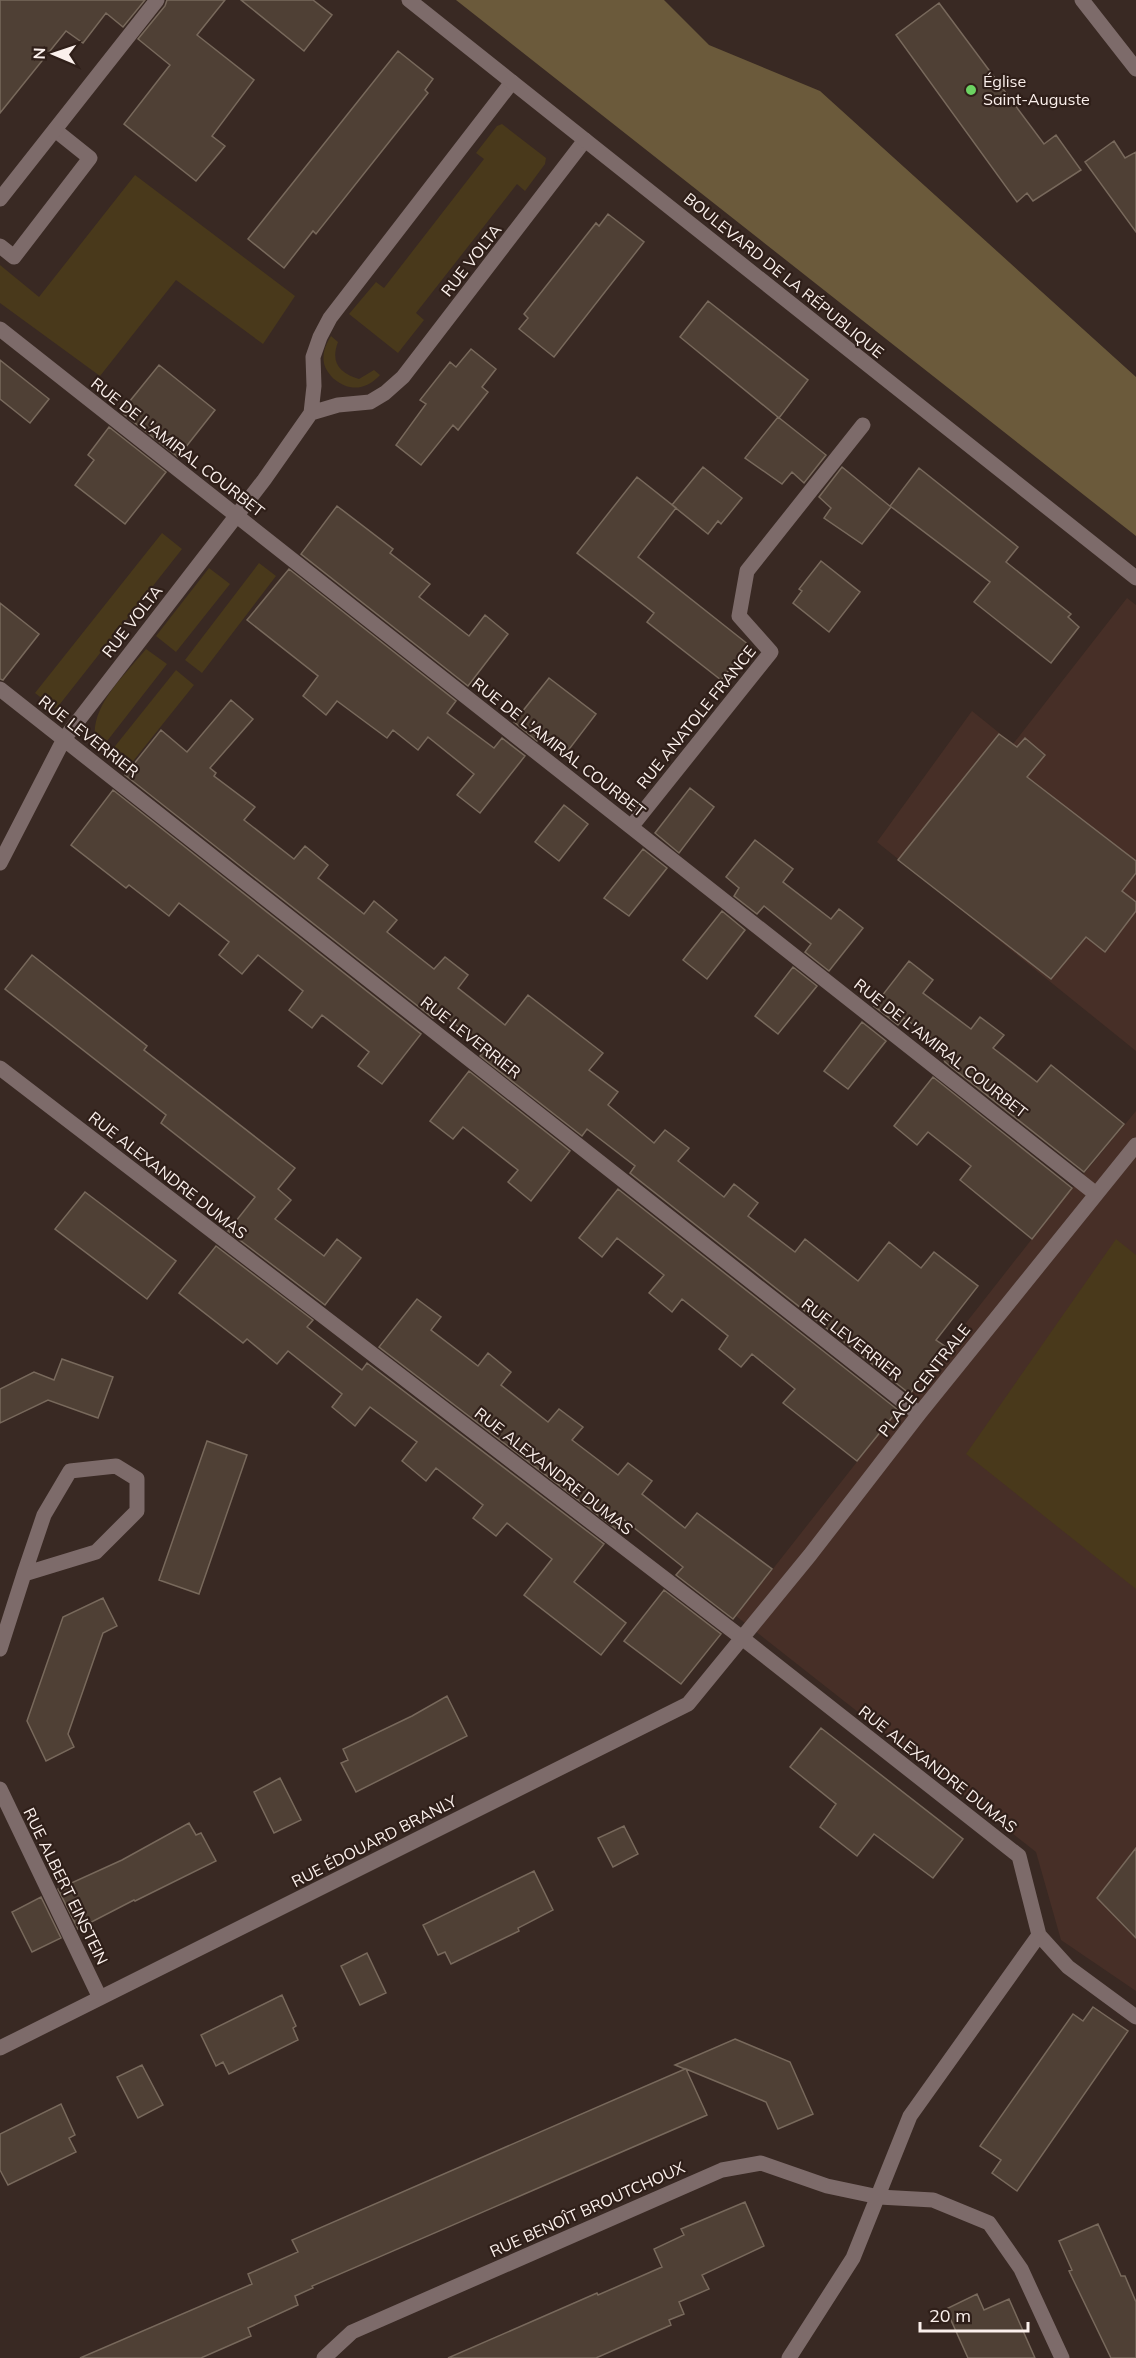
<svg xmlns="http://www.w3.org/2000/svg" width="1136" height="2358" font-family="Mulish,sans-serif">
<style>
.built{fill:#472f27}
.green{fill:#49391b}
.forest{fill:#6b5a3b}
.building{fill:#4f4035;stroke:#78695c;stroke-width:1.5}
.lines{fill:none;stroke-linecap:round;stroke-linejoin:round}
.service{stroke:#7d6b6a;stroke-width:15}
.minor{stroke:#7d6b6a;stroke-width:15}
.tertiary{stroke:#7d6b6a;stroke-width:15}
.poi-dot{fill:#6cd362;stroke:#2f1f19;stroke-width:2}
.labels{text-anchor:middle;stroke-width:4.5;stroke-linejoin:round;paint-order:stroke}
.poi-label{font-size:16px;fill:#fbf0ec;stroke:#2f1f19;text-anchor:start}
.street-label{font-size:16px;fill:#fbf0ec;stroke:#2f1f19}
</style>
<rect width="100%" height="100%" fill="#392923"/>
<path class="built" d="M 1127,598 L 1136,605 L 1136,1051 L 877,842 L 972,711 L 1013,744 Z
M 1136,1111 L 1136,1991 L 1061,1940 L 1036,1852 L 736,1616 L 1064,1198 Z"/>
<path class="green" d="M 502,124 L 546,158 L 545,164 L 525,191 L 517,184 L 416,313 L 424,320 L 398,353 L 349,314 L 376,282 L 384,288 L 484,159 L 476,153 L 497,126 Z
M 135,175 L 295,296 L 263,344 L 176,280 L 100,376 L 0,303 L 0,265 L 39,297 Z
M 331,336 L 338,342 C 330,363 340,373 359,379 L 374,370 L 380,375 C 366,390 350,392 334,379 C 330,375 325,369 324,363 C 322,353 326,344 331,336 Z
M 162,533 L 182,549 L 56,709 L 35,693 Z
M 259,563 L 276,576 L 202,673 L 185,660 Z
M 209,568 L 230,584 L 176,652 L 156,636 Z
M 146,649 L 167,664 L 104,745 L 95,738 C 91,705 126,674 146,649 Z
M 176,670 L 194,685 L 130,765 L 112,750 Z
M 1116,1239 L 1136,1255 L 1136,1589 L 966,1454 Z"/>
<path class="forest" d="M 456,0 L 664,0 L 709,45 L 820,91 L 1136,377 L 1136,536 Z"/>
<path class="building" d="M 0,0 L 145,0 L 123,27 L 106,13 L 83,43 L 66,31 L 0,113 Z
M 167,0 L 225,0 L 197,35 L 254,80 L 212,136 L 225,146 L 196,181 L 124,124 L 170,65 L 138,39 L 165,6 Z
M 241,0 L 313,0 L 332,15 L 304,51 Z
M 939,3 L 1044,144 L 1056,135 L 1081,170 L 1033,201 L 1027,193 L 1017,202 L 896,35 Z
M 398,51 L 433,79 L 425,90 L 428,93 L 316,234 L 313,231 L 284,268 L 248,239 Z
M 1114,141 L 1125,158 L 1136,152 L 1136,232 L 1085,162 Z
M 608,214 L 644,242 L 554,357 L 519,329 L 528,318 L 524,314 L 596,223 L 599,226 Z
M 708,301 L 808,380 L 779,418 L 680,337 Z
M 471,349 L 496,369 L 482,387 L 488,392 L 458,430 L 453,425 L 421,465 L 396,445 L 426,404 L 420,400 L 450,362 L 456,367 Z
M 0,360 L 49,399 L 30,423 L 0,399 Z
M 159,365 L 215,410 L 178,457 L 121,412 Z
M 778,417 L 826,455 L 804,483 L 792,472 L 782,484 L 745,458 Z
M 109,427 L 166,472 L 125,524 L 75,485 L 94,460 L 88,455 Z
M 703,467 L 742,498 L 721,524 L 718,521 L 708,534 L 672,505 Z
M 842,467 L 891,507 L 862,544 L 824,518 L 831,508 L 819,497 Z
M 919,468 L 1018,547 L 1006,562 L 1071,614 L 1068,617 L 1079,627 L 1051,663 L 974,602 L 990,582 L 890,506 Z
M 637,477 L 676,508 L 638,557 L 749,645 L 721,680 L 647,622 L 654,613 L 577,553 Z
M 337,506 L 393,549 L 390,553 L 430,584 L 419,597 L 469,636 L 485,615 L 508,634 L 468,686 L 301,554 Z
M 821,561 L 860,592 L 829,632 L 793,603 L 802,591 L 799,589 Z
M 289,569 L 456,701 L 447,713 L 494,748 L 502,738 L 525,756 L 480,813 L 457,795 L 474,774 L 428,737 L 418,750 L 393,730 L 387,738 L 337,701 L 326,715 L 303,696 L 318,676 L 247,620 Z
M 0,603 L 39,634 L 3,680 L 0,679 Z
M 549,678 L 596,714 L 567,752 L 543,733 L 537,741 L 514,722 Z
M 231,700 L 253,719 L 210,768 L 216,773 L 214,776 L 255,807 L 244,820 L 294,859 L 305,846 L 328,865 L 318,878 L 364,914 L 374,901 L 397,920 L 387,932 L 434,969 L 445,957 L 468,975 L 458,988 L 505,1025 L 528,995 L 603,1053 L 589,1070 L 618,1092 L 608,1105 L 654,1143 L 665,1130 L 689,1148 L 678,1161 L 724,1197 L 734,1184 L 758,1203 L 748,1216 L 795,1252 L 805,1239 L 858,1281 L 889,1242 L 921,1268 L 934,1252 L 978,1286 L 936,1340 L 946,1347 L 910,1394 L 630,1173 L 635,1166 L 587,1129 L 582,1136 L 480,1056 L 484,1051 L 466,1033 L 439,1012 L 433,1018 L 125,775 L 161,730 L 187,752 Z
M 999,734 L 1017,747 L 1025,738 L 1045,755 L 1027,777 L 1136,861 L 1136,873 L 1122,891 L 1136,902 L 1136,911 L 1105,952 L 1086,937 L 1051,979 L 898,860 Z
M 690,788 L 714,807 L 679,853 L 655,833 Z
M 113,790 L 421,1034 L 382,1084 L 358,1066 L 369,1052 L 322,1015 L 312,1028 L 289,1010 L 303,991 L 258,955 L 242,974 L 219,955 L 229,942 L 179,903 L 169,916 L 129,885 L 126,888 L 71,845 Z
M 564,805 L 588,824 L 559,861 L 535,842 Z
M 755,840 L 793,869 L 783,882 L 831,919 L 839,909 L 863,928 L 829,971 L 805,952 L 811,944 L 764,906 L 757,914 L 734,896 L 739,888 L 726,877 Z
M 643,849 L 667,868 L 629,916 L 604,898 Z
M 722,911 L 745,930 L 707,979 L 683,960 Z
M 32,955 L 147,1046 L 144,1050 L 295,1168 L 278,1189 L 291,1200 L 275,1219 L 324,1256 L 337,1239 L 361,1258 L 325,1305 L 228,1231 L 255,1197 L 161,1123 L 166,1115 L 5,989 Z
M 909,961 L 933,980 L 923,993 L 971,1029 L 980,1017 L 1004,1035 L 993,1048 L 1037,1082 L 1051,1065 L 1124,1124 L 1084,1172 L 945,1062 L 934,1040 L 904,1018 L 898,1025 L 874,1006 Z
M 793,967 L 817,986 L 778,1034 L 755,1016 Z
M 862,1022 L 886,1041 L 848,1089 L 824,1071 Z
M 469,1071 L 570,1151 L 531,1201 L 508,1182 L 518,1170 L 463,1127 L 453,1139 L 430,1121 Z
M 933,1077 L 1072,1188 L 1032,1239 L 960,1180 L 971,1166 L 928,1132 L 917,1145 L 894,1126 Z
M 618,1189 L 898,1410 L 857,1461 L 783,1403 L 795,1389 L 752,1354 L 741,1367 L 719,1349 L 728,1336 L 682,1299 L 672,1312 L 649,1293 L 664,1275 L 617,1238 L 602,1257 L 579,1238 Z
M 85,1192 L 176,1261 L 147,1299 L 55,1229 Z
M 216,1246 L 313,1320 L 307,1327 L 362,1370 L 367,1363 L 604,1544 L 574,1582 L 626,1623 L 601,1655 L 524,1595 L 552,1559 L 507,1523 L 496,1536 L 473,1518 L 483,1505 L 436,1468 L 426,1481 L 402,1461 L 417,1442 L 370,1407 L 355,1426 L 332,1407 L 342,1394 L 288,1351 L 277,1364 L 247,1339 L 243,1343 L 179,1293 Z
M 417,1299 L 441,1317 L 431,1330 L 478,1366 L 488,1353 L 511,1372 L 501,1385 L 548,1422 L 559,1409 L 583,1427 L 572,1440 L 618,1475 L 628,1463 L 652,1481 L 642,1494 L 685,1528 L 697,1513 L 772,1569 L 733,1619 L 676,1575 L 683,1567 L 623,1519 L 616,1529 L 379,1347 Z
M 62,1359 L 113,1377 L 98,1418 L 48,1400 L 0,1423 L 0,1389 L 34,1372 L 54,1380 Z
M 207,1441 L 247,1455 L 199,1594 L 159,1580 Z
M 664,1590 L 721,1634 L 681,1684 L 624,1641 Z
M 103,1598 L 117,1626 L 103,1633 L 68,1734 L 74,1747 L 46,1761 L 27,1721 L 63,1617 Z
M 447,1696 L 467,1736 L 356,1792 L 341,1763 L 348,1760 L 343,1749 L 412,1716 Z
M 821,1728 L 963,1839 L 933,1878 L 874,1834 L 857,1856 L 820,1827 L 836,1804 L 790,1767 Z
M 280,1778 L 301,1820 L 274,1833 L 254,1792 Z
M 189,1823 L 196,1835 L 201,1833 L 216,1861 L 135,1901 L 134,1900 L 78,1929 L 58,1889 L 122,1860 Z
M 624,1826 L 638,1854 L 613,1867 L 598,1838 Z
M 1136,1848 L 1136,1938 L 1097,1898 Z
M 534,1871 L 553,1910 L 518,1928 L 519,1931 L 451,1964 L 445,1952 L 438,1955 L 423,1925 Z
M 41,1897 L 61,1938 L 32,1952 L 12,1912 Z
M 367,1953 L 386,1993 L 360,2005 L 341,1966 Z
M 282,1995 L 296,2026 L 293,2028 L 298,2040 L 229,2074 L 223,2062 L 216,2066 L 201,2035 Z
M 1093,2007 L 1128,2031 L 1017,2191 L 992,2173 L 1001,2160 L 980,2146 L 1073,2014 L 1083,2021 Z
M 735,2039 L 790,2062 L 813,2114 L 778,2129 L 766,2102 L 686,2069 L 707,2115 L 312,2286 L 313,2288 L 295,2296 L 298,2305 L 248,2328 L 251,2336 L 201,2358 L 80,2358 L 252,2284 L 248,2274 L 298,2252 L 292,2240 L 685,2069 L 675,2065 Z
M 142,2065 L 163,2105 L 138,2118 L 117,2077 Z
M 61,2104 L 75,2135 L 69,2138 L 76,2152 L 8,2185 L 0,2170 L 0,2134 Z
M 745,2202 L 764,2246 L 702,2275 L 709,2289 L 679,2302 L 684,2314 L 669,2320 L 671,2325 L 596,2358 L 448,2358 L 597,2293 L 598,2295 L 662,2267 L 654,2249 L 684,2235 L 681,2229 Z
M 1098,2224 L 1121,2276 L 1125,2276 L 1136,2302 L 1136,2358 L 1111,2358 L 1069,2271 L 1072,2270 L 1059,2241 Z
M 977,2294 L 984,2310 L 1009,2299 L 1035,2358 L 968,2358 L 946,2309 Z"/>
<g class="lines">
<path class="service" d="M 0,246 L 14,257 L 90,158 L 55,130"/>
<path class="minor" d="M 1082,0 L 1136,69
M 512,82 L 330,318 L 320,337 L 313,357 L 314,386 L 311,413 L 338,405 L 370,402 L 385,393 L 403,377 L 585,140
M 0,199 L 157,0
M 0,329 L 1096,1194
M 0,689 L 919,1414
M 631,827 L 771,652 L 739,616 L 747,571 L 863,425
M 0,863 L 64,739 L 264,480 L 311,413
M 0,1068 L 742,1638 L 1019,1856 L 1039,1935 L 1068,1967 L 1136,2017
M 0,1649 L 24,1574 L 96,1552 L 137,1511 L 137,1479 L 116,1466 L 70,1471 L 44,1515 L 24,1574
M 0,1789 L 100,1998
M 0,2048 L 688,1704 L 810,1555 L 919,1414 L 1136,1145
M 324,2358 L 352,2332 L 722,2170 L 761,2163 L 827,2186 L 879,2197 L 933,2200 L 989,2223 L 1021,2269 L 1062,2358
M 789,2358 L 853,2258 L 910,2116 L 1039,1935"/>
<path class="tertiary" d="M 409,0 L 1136,578"/>
</g>
<circle class="poi-dot" cx="971" cy="90" r="6"/>
<g class="labels">
<g class="poi-label">
<text x="983" y="87">Église<tspan x="983" dy="18">Saint-Auguste</tspan></text>
</g>
<g class="street-label">
<text transform="translate(471 260) rotate(-52)" y="6">RUE VOLTA</text>
<text transform="translate(784 275) rotate(39)" y="6">BOULEVARD DE LA RÉPUBLIQUE</text>
<text transform="translate(178 447) rotate(38)" y="6">RUE DE L'AMIRAL COURBET</text>
<text transform="translate(132 621) rotate(-52)" y="6">RUE VOLTA</text>
<text transform="translate(696 717) rotate(-51)" y="6">RUE ANATOLE FRANCE</text>
<text transform="translate(89 736) rotate(38)" y="6">RUE LEVERRIER</text>
<text transform="translate(559 747) rotate(38)" y="6">RUE DE L'AMIRAL COURBET</text>
<text transform="translate(471 1037) rotate(38)" y="6">RUE LEVERRIER</text>
<text transform="translate(941 1048) rotate(38)" y="6">RUE DE L'AMIRAL COURBET</text>
<text transform="translate(168 1175) rotate(38)" y="6">RUE ALEXANDRE DUMAS</text>
<text transform="translate(852 1339) rotate(38)" y="6">RUE LEVERRIER</text>
<text transform="translate(924 1380) rotate(-52)" y="6">PLACE CENTRALE</text>
<text transform="translate(554 1471) rotate(38)" y="6">RUE ALEXANDRE DUMAS</text>
<text transform="translate(938 1769) rotate(38)" y="6">RUE ALEXANDRE DUMAS</text>
<text transform="translate(374 1841) rotate(-27)" y="6">RUE ÉDOUARD BRANLY</text>
<text transform="translate(66 1886) rotate(64)" y="6">RUE ALBERT EINSTEIN</text>
<text transform="translate(587 2209) rotate(-24)" y="6">RUE BENOÎT BROUTCHOUX</text>
</g>
</g>
<g transform="translate(54 54) rotate(272)" stroke="#2f1f19" stroke-width="4.5" paint-order="stroke">
<path d="M0-4.5L10 22L0 15L-10 22Z" fill="#fbf0ec"/>
<text y="-9" font-size="16" font-weight="bold" text-anchor="middle" fill="#fbf0ec">N</text>
</g>
<path d="M920 2322v9h108v-9" fill="none" stroke="#fbf0ec" stroke-width="3"/>
<text x="929" y="2322" font-size="18" fill="#fbf0ec" stroke="#2f1f19" stroke-width="4.5" paint-order="stroke">20 m</text>
</svg>
